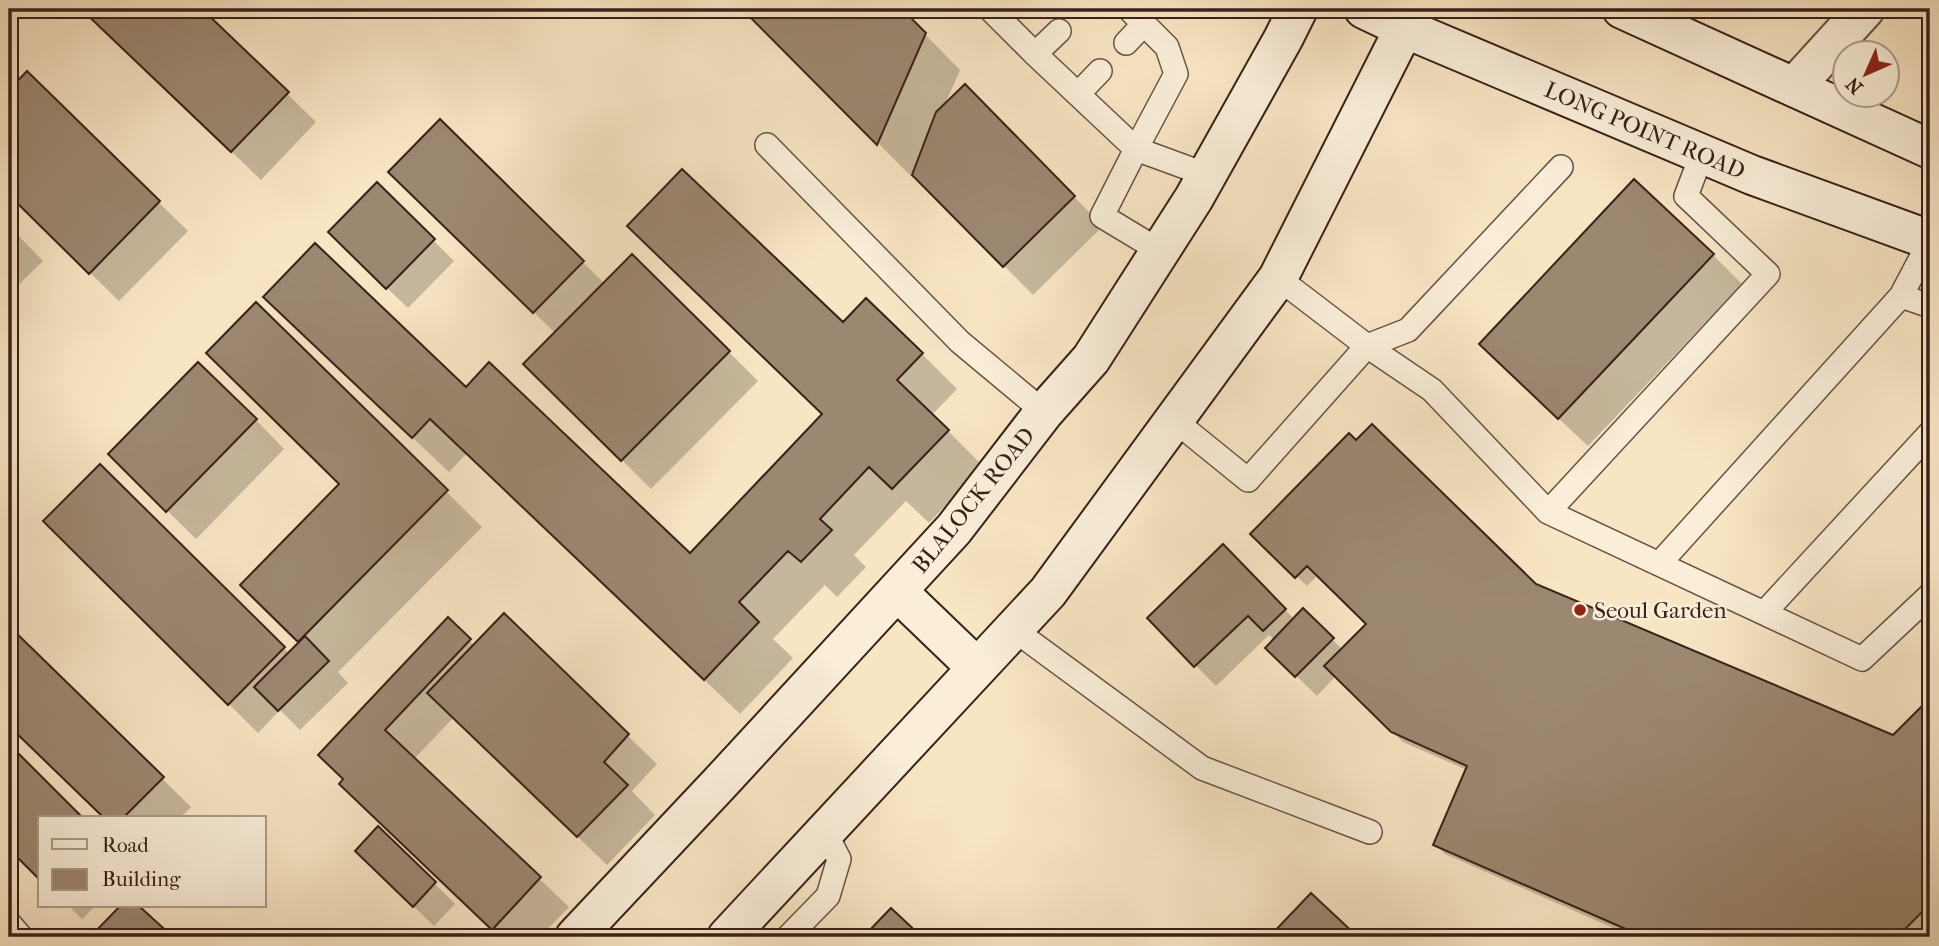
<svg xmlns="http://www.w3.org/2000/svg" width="1939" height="946" font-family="'IM FELL French Canon',serif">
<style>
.shadow{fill:#0003}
.building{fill:#9c8771;stroke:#382118;stroke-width:2}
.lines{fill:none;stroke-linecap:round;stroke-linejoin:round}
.lane-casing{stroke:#685243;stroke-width:26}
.street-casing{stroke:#685243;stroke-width:42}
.secondary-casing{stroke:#382118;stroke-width:42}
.lane{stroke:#faeed9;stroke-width:23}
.street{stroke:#faeed9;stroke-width:38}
.secondary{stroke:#faeed9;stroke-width:38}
.poi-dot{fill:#8f2418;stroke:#faeed9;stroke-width:2.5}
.labels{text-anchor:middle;stroke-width:5;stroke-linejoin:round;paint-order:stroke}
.street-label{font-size:23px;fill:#382118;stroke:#faeed9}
.poi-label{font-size:23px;fill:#382118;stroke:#faeed9;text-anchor:start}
</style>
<rect width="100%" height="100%" fill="#f8e5c4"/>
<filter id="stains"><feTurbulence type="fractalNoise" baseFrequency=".00286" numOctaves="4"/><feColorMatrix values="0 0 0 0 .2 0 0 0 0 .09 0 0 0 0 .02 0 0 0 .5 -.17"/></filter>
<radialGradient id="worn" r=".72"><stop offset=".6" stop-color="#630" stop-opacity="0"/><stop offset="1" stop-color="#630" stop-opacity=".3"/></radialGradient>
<path class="shadow" d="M 84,9 L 200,9 L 316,122 L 261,180 Z
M 744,9 L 900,9 L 960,70 L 944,107 L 965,87 L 1103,226 L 1033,295 L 914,175 L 913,178 Z
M 27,74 L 188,231 L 119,301 L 9,193 L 9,93 Z
M 440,121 L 605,284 L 632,256 L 758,381 L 651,489 L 526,364 L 556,334 L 420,200 Z
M 377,184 L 454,261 L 408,308 L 350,253 Z
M 9,226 L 43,261 L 9,294 Z
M 1713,255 L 1742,284 L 1588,446 L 1510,373 Z
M 256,304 L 482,527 L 338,672 L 348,683 L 300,730 L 280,710 L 258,733 L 45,521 L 100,466 L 290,654 L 301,643 L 243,585 L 341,485 Z
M 843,325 L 922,354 L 957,389 L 932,415 L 983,466 L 929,523 L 906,501 L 854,555 L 866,567 L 837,597 L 825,585 L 773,639 L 793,658 L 740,714 L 467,453 L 449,472 L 301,332 L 466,390 L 690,555 L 824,414 Z
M 256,420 L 284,449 L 196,539 L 110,454 Z
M 1253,534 L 1535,585 L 1893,737 L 1930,700 L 1930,924 L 1917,937 L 1634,937 L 1445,854 L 1435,844 L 1467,770 L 1403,742 L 1336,676 L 1317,696 L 1268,648 L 1275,641 L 1269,635 L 1216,686 L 1149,618 L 1223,546 L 1295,620 L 1303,611 L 1343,650 L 1368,624 L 1318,575 L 1307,586 Z
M 504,616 L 657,764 L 632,791 L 655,815 L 607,865 L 454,717 L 414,759 L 569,907 L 540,937 L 501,937 L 341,784 L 448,620 L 475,646 Z
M 9,629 L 191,807 L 180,818 L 106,818 L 9,724 Z
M 9,747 L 81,818 L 40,818 L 40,878 L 9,847 Z
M 379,828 L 455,904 L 434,926 L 377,871 Z
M 69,906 L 95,906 L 82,919 Z"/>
<path class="building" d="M 81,9 L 202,9 L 289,92 L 231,152 Z
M 742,9 L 902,9 L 926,33 L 877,145 Z
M 27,71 L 160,201 L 89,274 L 9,195 L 9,90 Z
M 965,84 L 1075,196 L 1003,267 L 912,175 L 936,112 Z
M 440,119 L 584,261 L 533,313 L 388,172 Z
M 682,169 L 843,322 L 866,298 L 923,353 L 897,380 L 949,430 L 892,489 L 869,467 L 820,519 L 832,530 L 801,562 L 788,551 L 739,602 L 759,622 L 704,680 L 430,419 L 412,438 L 263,297 L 315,243 L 466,387 L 489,362 L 690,553 L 822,414 L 627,226 Z
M 1634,179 L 1714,254 L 1558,419 L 1479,344 Z
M 377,182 L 435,239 L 386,289 L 328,232 Z
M 632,254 L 730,351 L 621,461 L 523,364 Z
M 256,302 L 448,490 L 298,642 L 240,585 L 339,484 L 206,353 Z
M 198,362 L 257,419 L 166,512 L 108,454 Z
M 1372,424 L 1536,584 L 1893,735 L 1930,698 L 1930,904 L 1897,937 L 1644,937 L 1433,845 L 1467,766 L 1391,732 L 1324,666 L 1366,624 L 1307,566 L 1295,578 L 1250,534 L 1349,433 L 1356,440 Z
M 100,464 L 285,647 L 228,705 L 43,521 Z
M 1223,544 L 1286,609 L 1263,631 L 1248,616 L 1194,667 L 1147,618 Z
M 1303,608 L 1334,638 L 1295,677 L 1265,648 Z
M 504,613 L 629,734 L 604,762 L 628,785 L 577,837 L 427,693 Z
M 448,617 L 471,639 L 385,730 L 541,877 L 492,930 L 339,784 L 343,779 L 318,755 Z
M 9,626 L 164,777 L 123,818 L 104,818 L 9,726 Z
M 305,636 L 329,661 L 278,711 L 254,687 Z
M 9,744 L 83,818 L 40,818 L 40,880 L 9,849 Z
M 378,826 L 436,882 L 413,907 L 355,851 Z
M 1311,893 L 1358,937 L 1269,937 Z
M 120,906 L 139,906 L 173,937 L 90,937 Z
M 891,908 L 922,937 L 863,937 Z"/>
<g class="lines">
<g class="lane-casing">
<path id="lane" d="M 990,9 L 1035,54 L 1136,149 L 1102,216 L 1160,251
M 1129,9 L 1167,47 L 1176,74 L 1136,149 L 1207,175
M 1126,43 L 1144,24
M 1035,54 L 1059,31
M 1078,94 L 1100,71
M 767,145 L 960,342 L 1044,412
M 1930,241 L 1901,296 L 1930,306
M 1278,278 L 1367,346 L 1432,390 L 1548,512 L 1862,659 L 1930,595
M 1174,420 L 1248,480 L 1367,346 L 1408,330 L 1561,167
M 1548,512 L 1768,274 L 1686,196 L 1702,154
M 1659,564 L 1901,296
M 1764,613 L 1930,433
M 1013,629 L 1202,768 L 1370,832
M 9,923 L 21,937
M 788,937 L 828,896 L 839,859 L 825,832"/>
</g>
<g class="street-casing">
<path id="street" d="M 1794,87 L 1865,9"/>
</g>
<g class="secondary-casing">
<path id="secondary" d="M 1364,9 L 1404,28 L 1752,175 L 1930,240
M 1622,9 L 1930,149
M 897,591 L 977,668
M 575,937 L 719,784 L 954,529 L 1044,412 L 1091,359 L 1194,198 L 1283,39 L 1298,9
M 727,937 L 1048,592 L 1278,278 L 1414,9"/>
</g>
<use href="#lane" class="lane"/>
<use href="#street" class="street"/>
<use href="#secondary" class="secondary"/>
</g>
<circle class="poi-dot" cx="1580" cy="610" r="7"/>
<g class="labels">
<g class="street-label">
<text transform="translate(1645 130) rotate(23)" y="8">LONG POINT ROAD</text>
<text transform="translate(973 500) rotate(-51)" y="8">BLALOCK ROAD</text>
</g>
<g class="poi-label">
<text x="1594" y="618">Seoul Garden</text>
</g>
</g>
<rect width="1939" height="946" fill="none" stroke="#f8e5c4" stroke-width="35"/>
<rect x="10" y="10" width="1918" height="925" fill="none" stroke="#382118" stroke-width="3.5"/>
<rect x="18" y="18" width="1904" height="911" fill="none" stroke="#382118" stroke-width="2"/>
<rect x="38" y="816" width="228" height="91" fill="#faeed9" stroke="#ac9c8c" stroke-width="2"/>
<rect x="52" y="839" width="35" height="10" fill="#faeed9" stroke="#ac9c8c" stroke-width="2"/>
<text x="102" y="852" font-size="21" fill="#382118">Road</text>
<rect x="52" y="869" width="35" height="21" fill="#9c8771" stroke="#ac9c8c" stroke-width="2"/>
<text x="102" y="886" font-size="21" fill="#382118">Building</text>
<g transform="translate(1866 74) rotate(225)"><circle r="33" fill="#faeed9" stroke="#ac9c8c" stroke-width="2"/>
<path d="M0-5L12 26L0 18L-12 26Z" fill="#8f2418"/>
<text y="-10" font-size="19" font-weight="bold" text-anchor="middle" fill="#382118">N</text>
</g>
<rect width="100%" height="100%" filter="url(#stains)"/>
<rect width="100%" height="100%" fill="url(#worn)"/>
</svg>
